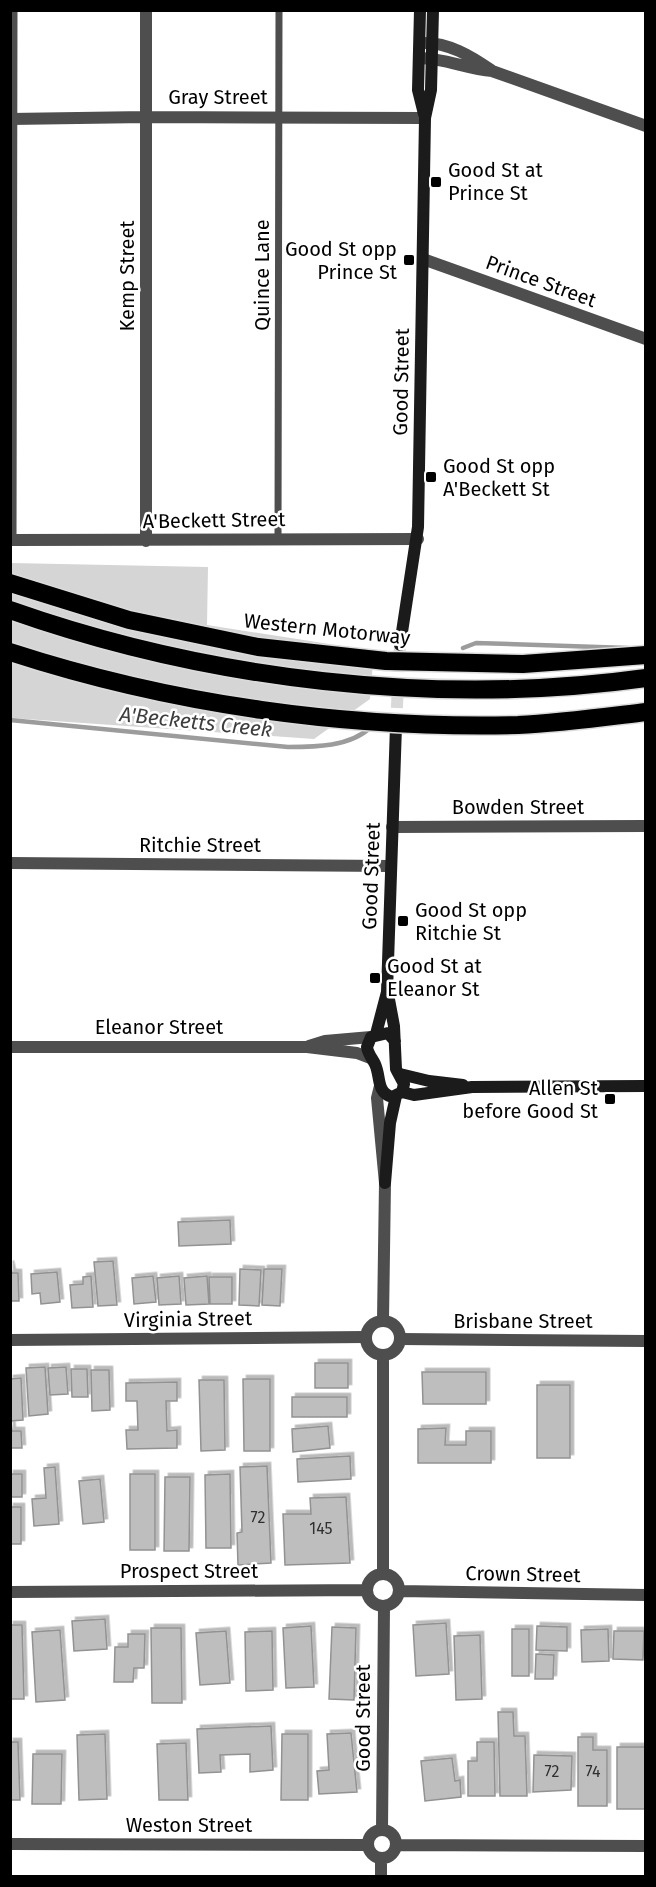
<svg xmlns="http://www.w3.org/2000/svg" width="656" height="1887" font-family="'Fira Sans',sans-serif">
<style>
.green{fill:#d5d5d5}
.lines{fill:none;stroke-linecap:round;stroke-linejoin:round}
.stream{stroke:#9c9c9c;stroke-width:4.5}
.building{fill:#bebebe;stroke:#929292;stroke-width:1.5;filter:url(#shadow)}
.secondary-tunnel{stroke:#d9d9d9;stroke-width:12;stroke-dasharray:12 6;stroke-linecap:butt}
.service{stroke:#4e4e4e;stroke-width:7}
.minor{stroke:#4e4e4e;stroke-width:12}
.tertiary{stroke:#4e4e4e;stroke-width:12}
.secondary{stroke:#1b1b1b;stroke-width:12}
.motorway-bridge-casing{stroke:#dbdbdb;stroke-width:21;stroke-linecap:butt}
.motorway-bridge{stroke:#000;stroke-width:18}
.poi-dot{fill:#000;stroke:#fff;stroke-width:2}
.labels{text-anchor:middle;stroke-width:5;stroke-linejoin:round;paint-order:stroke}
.number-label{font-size:16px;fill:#303030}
.street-label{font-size:20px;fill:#000;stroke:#fff}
.poi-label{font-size:20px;fill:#000;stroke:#fff;text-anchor:start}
.water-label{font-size:21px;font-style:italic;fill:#3d3d3d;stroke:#fff}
</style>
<defs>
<filter id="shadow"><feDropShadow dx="3.5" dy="-3.5" stdDeviation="0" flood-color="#0004"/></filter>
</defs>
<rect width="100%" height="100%" fill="#fff"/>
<path class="green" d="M 11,563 L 208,567 L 207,625 L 374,651 L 370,699 L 314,739 L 11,718 Z"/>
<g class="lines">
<path class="stream" d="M 463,648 L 476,643 L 628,648
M 10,720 L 288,747 C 315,747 350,747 371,727"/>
</g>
<path class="building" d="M 230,1220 L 231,1244 L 179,1246 L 178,1222 Z
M 113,1261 L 117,1305 L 98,1306 L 94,1262 Z
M 10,1264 L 12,1273 L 18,1273 L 19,1301 L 10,1301 Z
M 240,1269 L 261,1270 L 259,1306 L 239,1305 Z
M 264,1269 L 282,1269 L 280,1306 L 262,1305 Z
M 57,1272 L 60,1302 L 41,1304 L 40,1293 L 32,1294 L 31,1274 Z
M 91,1276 L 93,1307 L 72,1308 L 70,1285 L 83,1284 L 83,1277 Z
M 153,1276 L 156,1302 L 134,1304 L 132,1278 Z
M 179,1276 L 181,1304 L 159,1305 L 157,1278 Z
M 207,1276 L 209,1304 L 186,1305 L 184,1278 Z
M 209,1277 L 232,1277 L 232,1304 L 210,1304 Z
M 315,1363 L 348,1363 L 348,1388 L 315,1388 Z
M 45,1367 L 48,1414 L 29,1416 L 26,1368 Z
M 66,1367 L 68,1394 L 50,1395 L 48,1368 Z
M 71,1369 L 87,1369 L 88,1397 L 72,1397 Z
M 91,1370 L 109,1370 L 110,1410 L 92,1411 Z
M 422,1372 L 486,1372 L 486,1404 L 423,1404 Z
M 21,1378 L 23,1420 L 11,1421 L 12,1431 L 21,1431 L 22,1448 L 10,1448 L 10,1379 Z
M 243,1379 L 270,1379 L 270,1451 L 244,1451 Z
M 199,1380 L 224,1380 L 225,1450 L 201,1451 Z
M 177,1382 L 177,1401 L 166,1401 L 167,1431 L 177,1430 L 177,1448 L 127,1449 L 126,1430 L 138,1430 L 137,1401 L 126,1401 L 126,1383 Z
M 537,1385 L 570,1385 L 570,1458 L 537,1458 Z
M 292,1397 L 347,1397 L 347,1417 L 292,1417 Z
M 328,1426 L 330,1448 L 293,1452 L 292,1429 Z
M 446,1428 L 445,1445 L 466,1445 L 466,1431 L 491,1431 L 491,1463 L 418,1463 L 418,1429 Z
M 350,1456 L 351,1479 L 298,1482 L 297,1459 Z
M 267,1466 L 271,1563 L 238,1565 L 237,1533 L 242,1532 L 240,1467 Z
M 55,1467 L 59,1524 L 34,1526 L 32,1499 L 46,1498 L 44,1468 Z
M 10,1474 L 22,1474 L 22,1497 L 10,1497 Z
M 130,1474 L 155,1474 L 155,1550 L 130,1550 Z
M 230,1474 L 231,1548 L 206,1548 L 205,1475 Z
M 165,1477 L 190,1477 L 189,1551 L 164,1551 Z
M 100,1479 L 104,1522 L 83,1524 L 79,1481 Z
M 346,1497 L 350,1563 L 285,1565 L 283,1514 L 311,1514 L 310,1498 Z
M 10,1507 L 21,1507 L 21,1544 L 10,1544 Z
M 105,1619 L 107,1649 L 74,1651 L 72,1621 Z
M 446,1623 L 449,1674 L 416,1676 L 413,1625 Z
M 10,1625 L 22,1625 L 24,1699 L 10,1699 Z
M 311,1626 L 314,1687 L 286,1688 L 283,1628 Z
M 537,1626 L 567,1627 L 567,1651 L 536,1650 Z
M 332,1627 L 356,1628 L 354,1700 L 329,1699 Z
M 151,1628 L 181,1628 L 182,1703 L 152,1703 Z
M 512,1629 L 529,1629 L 529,1676 L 512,1676 Z
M 608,1629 L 609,1661 L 582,1662 L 581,1630 Z
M 60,1630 L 65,1700 L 36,1702 L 32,1632 Z
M 226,1631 L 230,1683 L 200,1685 L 196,1633 Z
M 272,1631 L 273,1690 L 246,1691 L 245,1632 Z
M 614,1631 L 644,1631 L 643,1660 L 613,1659 Z
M 128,1634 L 145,1634 L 144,1668 L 134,1668 L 133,1682 L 114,1682 L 115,1647 L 128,1647 Z
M 480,1635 L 482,1699 L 456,1700 L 454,1636 Z
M 536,1654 L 554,1655 L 553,1679 L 535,1679 Z
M 498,1712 L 513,1712 L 514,1736 L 525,1736 L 527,1796 L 500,1796 Z
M 271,1726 L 273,1770 L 250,1772 L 250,1754 L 220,1755 L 221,1772 L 199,1773 L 197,1729 Z
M 351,1733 L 357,1792 L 319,1794 L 317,1771 L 329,1770 L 327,1734 Z
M 105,1734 L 107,1799 L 79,1800 L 77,1735 Z
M 282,1734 L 308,1734 L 308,1800 L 281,1800 Z
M 578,1737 L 593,1737 L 593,1750 L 607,1750 L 607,1806 L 578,1806 Z
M 10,1742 L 18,1742 L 20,1800 L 10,1800 Z
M 477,1742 L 494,1742 L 495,1796 L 468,1796 L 468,1761 L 477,1761 Z
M 186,1743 L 188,1800 L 159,1800 L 157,1744 Z
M 617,1747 L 645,1747 L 645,1809 L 617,1809 Z
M 33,1754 L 62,1754 L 61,1804 L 32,1804 Z
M 534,1755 L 572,1756 L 571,1790 L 533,1792 Z
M 452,1758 L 455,1781 L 460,1780 L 461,1797 L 425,1801 L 421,1761 Z"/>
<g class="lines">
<path class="secondary-tunnel" d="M 396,726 L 400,645"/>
<path class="service" d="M 278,539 L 279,10
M 13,540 L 14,10"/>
<path class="minor" d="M 422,43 C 448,42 471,56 491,70
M 419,58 C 444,58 467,69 492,71 L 646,126
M 10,119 L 146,117 L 425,118
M 423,259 L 646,339
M 10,540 L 418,539
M 146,541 L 146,10
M 392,827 L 646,826
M 10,863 L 390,866
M 309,1046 L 325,1041 L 371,1037
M 10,1047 L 307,1047 L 357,1053 L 370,1058
M 400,1339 L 646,1341
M 10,1340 L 365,1337
M368 1844a14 14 0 1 1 28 0a14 14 0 1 1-28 0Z
M 382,1830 L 384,1607
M 10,1844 L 368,1845
M 397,1845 L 646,1846
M 381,1859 L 381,1876"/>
<path class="tertiary" d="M 380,1086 L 377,1098 L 385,1183 L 383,1320
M366 1338a17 17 0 1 1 34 0a17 17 0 1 1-34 0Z
M 383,1574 L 383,1355
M367 1590a16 16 0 1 1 32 0a16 16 0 1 1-32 0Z
M 399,1591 L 646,1595
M 10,1592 L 367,1590"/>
<path class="secondary" d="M 420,10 L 418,90 L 424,114
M 400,645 L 418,527 L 425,118 L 431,90 L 433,10
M 388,994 L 394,1026 L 396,1069 L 404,1084 L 402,1092 L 392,1097 C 376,1092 381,1077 375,1064 C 372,1058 368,1054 367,1047 L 371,1037 L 388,1033 L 395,1041
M 376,1034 L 387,992 L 396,726
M 400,1074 L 429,1081 L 463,1085
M 402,1092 L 414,1095 L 472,1087 L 646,1086
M 385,1183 L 390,1123 L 396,1096"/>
<g class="motorway-bridge-casing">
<path id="motorway-bridge" d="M 10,583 L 129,620 L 258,647 L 386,661 L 523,664 L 646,655
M 10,610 C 208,680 437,707 646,678
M 10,652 C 173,705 347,729 518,725 C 561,723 604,717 646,712"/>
</g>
<use href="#motorway-bridge" class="motorway-bridge"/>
</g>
<g class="poi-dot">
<rect x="430" y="176" width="12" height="12" rx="3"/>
<rect x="403" y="254" width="12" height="12" rx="3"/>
<rect x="425" y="471" width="12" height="12" rx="3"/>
<rect x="397" y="915" width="12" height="12" rx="3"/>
<rect x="369" y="972" width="12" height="12" rx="3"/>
<rect x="604" y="1093" width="12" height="12" rx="3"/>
</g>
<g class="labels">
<g class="number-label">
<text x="258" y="1523">72</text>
<text x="321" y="1534">145</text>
<text x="552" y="1777">72</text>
<text x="593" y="1777">74</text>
</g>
<g class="street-label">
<text x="218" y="104">Gray Street</text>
<text transform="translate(262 275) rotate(-90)" y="7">Quince Lane</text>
<text transform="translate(127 276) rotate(-90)" y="7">Kemp Street</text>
<text transform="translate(541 281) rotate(20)" y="7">Prince Street</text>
<text transform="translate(401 382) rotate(-89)" y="7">Good Street</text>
<text transform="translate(214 520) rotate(-1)" y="7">A'Beckett Street</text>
<text transform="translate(327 629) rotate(6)" y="7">Western Motorway</text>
<text x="518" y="814">Bowden Street</text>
<text x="200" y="852">Ritchie Street</text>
<text transform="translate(371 876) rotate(-88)" y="7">Good Street</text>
<text x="159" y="1034">Eleanor Street</text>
<text transform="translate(188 1319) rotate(-1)" y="7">Virginia Street</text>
<text x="523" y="1328">Brisbane Street</text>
<text x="189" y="1578">Prospect Street</text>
<text transform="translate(523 1574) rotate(1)" y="7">Crown Street</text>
<text transform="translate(363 1718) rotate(-90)" y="7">Good Street</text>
<text x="189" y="1832">Weston Street</text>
</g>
<g class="poi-label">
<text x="448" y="177">Good St at<tspan x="448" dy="23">Prince St</tspan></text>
<text x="397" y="256" text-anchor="end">Good St opp<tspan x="397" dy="23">Prince St</tspan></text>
<text x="443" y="473">Good St opp<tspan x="443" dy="23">A'Beckett St</tspan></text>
<text x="415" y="917">Good St opp<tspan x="415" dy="23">Ritchie St</tspan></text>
<text x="387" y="973">Good St at<tspan x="387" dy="23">Eleanor St</tspan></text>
<text x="598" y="1095" text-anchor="end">Allen St<tspan x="598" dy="23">before Good St</tspan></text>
</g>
<g class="water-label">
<text transform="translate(196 722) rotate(6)" y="7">A'Becketts Creek</text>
</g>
</g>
<rect width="656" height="1887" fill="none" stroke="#000000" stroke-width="24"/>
</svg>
